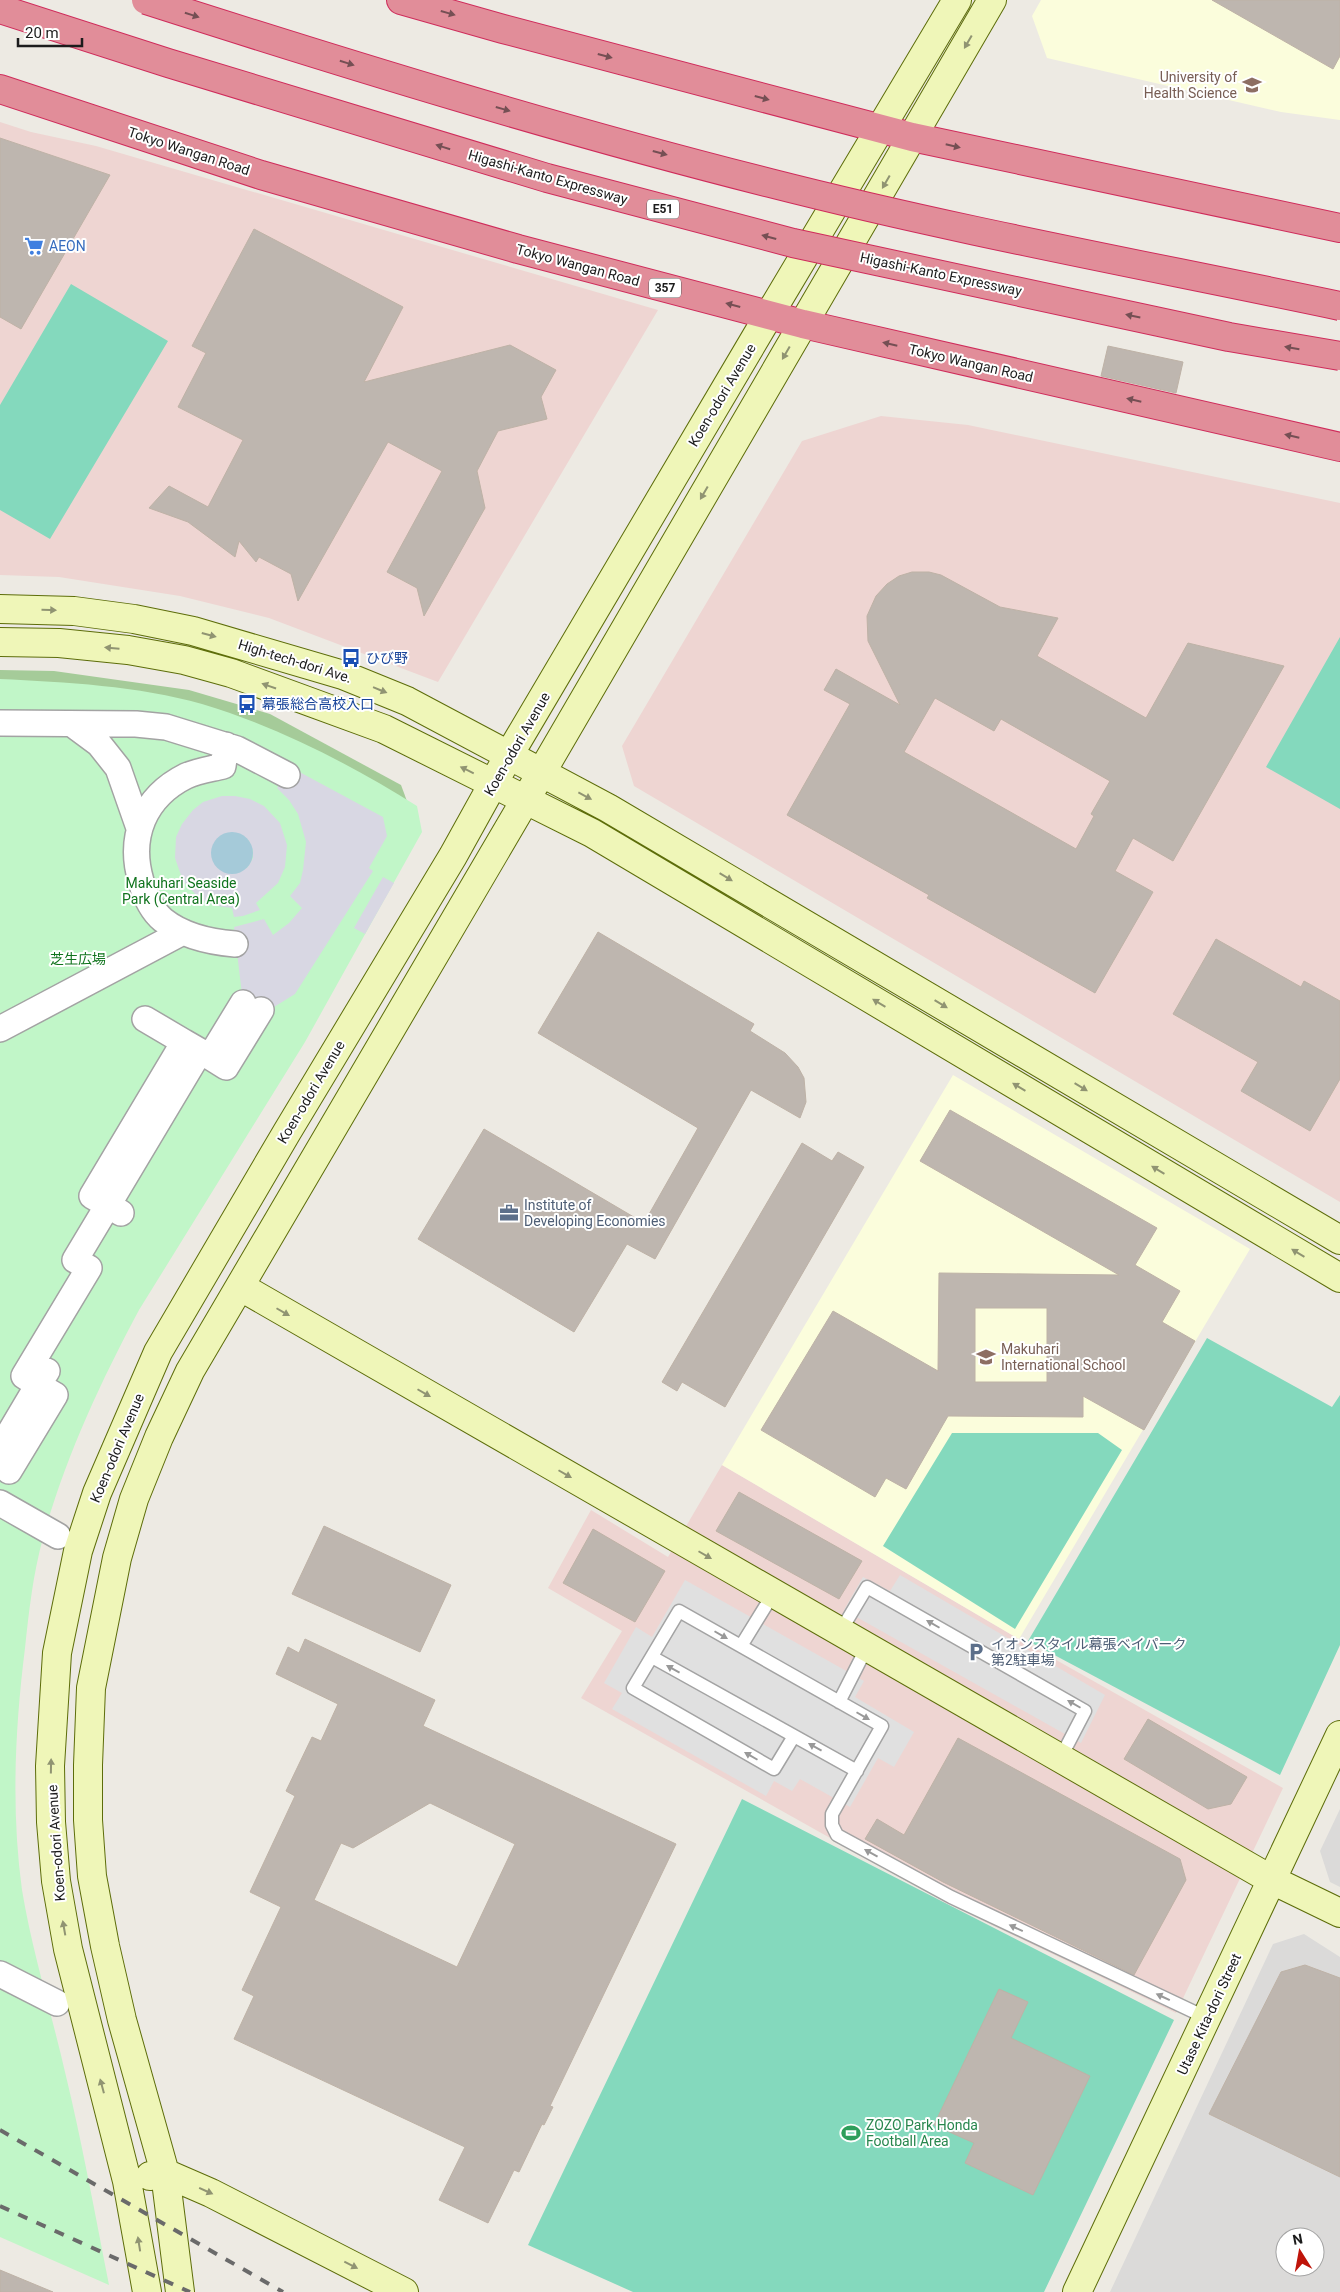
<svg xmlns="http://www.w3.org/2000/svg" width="1340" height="2292" font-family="Roboto,'Noto Sans JP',sans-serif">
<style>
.residential{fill:#dbdad9;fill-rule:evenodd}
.commercial{fill:#eed5d2}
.education{fill:#fbfddc}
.forest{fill:#a5cb99}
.park{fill:#c1f6c8}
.pitch{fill:#84d9bd}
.parking{fill:#e0e0e0}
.plaza{fill:#d8d7e3;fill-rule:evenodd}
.water{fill:#a5cad9}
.building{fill:#beb6af;stroke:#beb2a6;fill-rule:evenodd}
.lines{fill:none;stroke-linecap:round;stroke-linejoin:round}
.lane-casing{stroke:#a3a3a3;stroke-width:15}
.street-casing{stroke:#a3a3a3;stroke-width:28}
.secondary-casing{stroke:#5d6d0a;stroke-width:30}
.highway-casing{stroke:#cf2c5b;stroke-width:30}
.lane{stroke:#fff;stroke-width:12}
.street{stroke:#fff;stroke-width:25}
.secondary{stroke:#eff6b8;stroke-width:28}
.highway{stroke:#e18d99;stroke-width:28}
.rail{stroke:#6a6a6a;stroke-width:4;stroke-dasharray:10 10;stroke-linecap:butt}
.highway-bridge-casing{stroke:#cf2c5b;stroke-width:30;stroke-linecap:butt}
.highway-bridge{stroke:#e18d99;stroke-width:28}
.oneway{fill:#754f54}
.oneway2{fill:#909472}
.oneway3{fill:#999}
.labels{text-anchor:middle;stroke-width:4;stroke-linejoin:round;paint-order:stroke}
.shield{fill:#fff;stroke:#606060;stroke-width:1}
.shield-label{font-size:12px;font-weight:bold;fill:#1c1c1c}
.education-label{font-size:14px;fill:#785e54;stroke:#fff;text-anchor:end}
.street-label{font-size:14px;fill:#1c1c1c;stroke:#fff}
.shop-label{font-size:14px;fill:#366cbe;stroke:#fff;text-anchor:start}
.transit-label{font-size:14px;fill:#164399;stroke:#fff;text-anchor:start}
.park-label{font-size:14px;fill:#11741e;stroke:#fff}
.service-label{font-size:14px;fill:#4e5e75;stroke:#fff;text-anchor:start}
.leisure-label{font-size:14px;fill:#27864d;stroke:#fff;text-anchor:start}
</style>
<rect width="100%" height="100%" fill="#edeae3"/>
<path class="residential" d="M 1340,1809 L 1340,1887 L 1330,1882 L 1320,1851 Z
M 1304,1934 L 1340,1957 L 1340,2292 L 1110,2292 L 1273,1944 ZM 1285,2237 L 1315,2237 L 1315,2267 L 1285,2267 Z"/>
<path class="commercial" d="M 0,122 L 31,132 L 96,146 L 658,310 L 438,682 L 269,618 L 180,596 L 59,577 L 0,575 Z
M 881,416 L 968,425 L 1340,503 L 1340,1202 L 634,786 L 622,746 L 802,441 Z
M 722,1465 L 1019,1639 L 1283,1788 L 1176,2013 L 946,1903 L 581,1698 L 622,1631 L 548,1588 L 591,1510 L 668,1557 Z"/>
<path class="education" d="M 1041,0 L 1340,0 L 1340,120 L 1281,112 L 1047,58 L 1032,16 Z
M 953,1075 L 1250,1249 L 1019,1639 L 722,1465 Z"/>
<path class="forest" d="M 0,670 L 54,671 L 189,690 L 270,714 L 401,785 L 417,828 L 0,779 Z"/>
<path class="park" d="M 0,679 C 65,682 139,686 202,704 C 278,727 350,764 417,806 L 422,832 L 305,1042 L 139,1310 C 100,1383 65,1458 43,1538 C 33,1574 29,1611 25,1648 C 15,1728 11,1810 22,1890 C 32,1951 51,2011 65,2072 C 82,2142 95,2214 109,2285 L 0,2237 Z"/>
<path class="pitch" d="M 71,284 L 168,341 L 50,539 L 0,510 L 0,405 Z
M 1340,637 L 1340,809 L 1266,767 Z
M 1207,1338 L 1332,1407 L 1340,1395 L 1340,1645 L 1280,1775 L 1028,1641 Z
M 952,1433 L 1098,1433 L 1122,1450 L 1015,1629 L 883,1546 Z
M 742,1799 L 1174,2020 L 1044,2292 L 633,2292 L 528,2245 Z"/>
<path class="parking" d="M 900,1575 L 1105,1695 L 1081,1743 L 844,1610 L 863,1577 L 890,1591 Z
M 685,1580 L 864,1681 L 855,1697 L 914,1732 L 894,1767 L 878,1758 L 850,1807 L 800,1779 L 792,1791 L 774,1781 L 766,1796 L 612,1709 L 622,1693 L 604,1683 L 636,1627 L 652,1637 Z"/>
<path class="plaza" d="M 292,768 L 383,817 L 387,836 L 369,868 L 373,871 L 295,994 L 266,1012 L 243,1003 L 234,927 L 264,919 L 273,935 L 289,923 L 302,908 L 290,896 L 300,883 L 303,870 L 306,842 L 298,814 L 289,800 L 277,788 Z
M 222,796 L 235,796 L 250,799 L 264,806 L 280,823 L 287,845 L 285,867 L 278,883 L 256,903 L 260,910 L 243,916 L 234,917 L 232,908 L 217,906 L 200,899 L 183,881 L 175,858 L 176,837 L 182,824 L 193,810 L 203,802 ZM 242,835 L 249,841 L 253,851 L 253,858 L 247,868 Z
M 383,877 L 394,883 L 365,934 L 354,928 Z"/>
<path class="water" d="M211 853a21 21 0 1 1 42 0a21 21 0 1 1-42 0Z"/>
<path class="building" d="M 1212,0 L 1340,0 L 1340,56 L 1333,69 Z
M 0,138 L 110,175 L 21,329 L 0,317 Z
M 254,229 L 403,307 L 364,382 L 510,345 L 556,370 L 541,397 L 547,419 L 498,431 L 477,471 L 485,508 L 424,616 L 417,588 L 387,572 L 442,471 L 388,442 L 298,601 L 291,574 L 259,557 L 256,562 L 239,541 L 235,557 L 188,522 L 149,508 L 169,486 L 208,507 L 243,440 L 178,407 L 206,353 L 192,346 Z
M 1108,346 L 1183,362 L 1176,393 L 1101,376 Z
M 912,572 L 929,572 L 941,575 L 1000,607 L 1058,618 L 1037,656 L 1146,718 L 1188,643 L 1284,666 L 1173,861 L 1133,838 L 1115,871 L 1153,892 L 1095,993 L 927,898 L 929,895 L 787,815 L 850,704 L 824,690 L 836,669 L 900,705 L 868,641 L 867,616 L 876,596 L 887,584 L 899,576 ZM 935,698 L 994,731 L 1001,719 L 1110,781 L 1091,814 L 1094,816 L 1076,849 L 904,752 Z
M 598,932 L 754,1024 L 750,1031 L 785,1053 L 798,1067 L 804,1078 L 806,1102 L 800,1118 L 751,1090 L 655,1259 L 627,1244 L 574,1332 L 418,1239 L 484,1129 L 644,1223 L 698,1128 L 538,1033 Z
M 1216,939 L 1301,987 L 1304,981 L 1340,1001 L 1340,1079 L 1310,1131 L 1241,1091 L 1258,1062 L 1173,1014 Z
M 950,1110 L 1157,1228 L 1135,1265 L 1180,1291 L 1162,1322 L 1195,1341 L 1144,1430 L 1083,1396 L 1083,1417 L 948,1416 L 906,1489 L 886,1478 L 875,1497 L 761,1430 L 833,1311 L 938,1371 L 939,1273 L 1119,1275 L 920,1161 ZM 975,1308 L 1047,1308 L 1047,1382 L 975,1382 Z
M 802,1143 L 832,1161 L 838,1152 L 864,1167 L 725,1407 L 682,1382 L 677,1391 L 662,1382 Z
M 739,1492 L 862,1561 L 839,1599 L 716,1531 Z
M 324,1526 L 451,1585 L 420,1652 L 292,1594 Z
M 593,1529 L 665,1571 L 635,1622 L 563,1583 Z
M 305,1639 L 435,1700 L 423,1726 L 676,1844 L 550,2106 L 553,2107 L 544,2125 L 542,2124 L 519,2172 L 514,2170 L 488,2223 L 439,2200 L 465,2147 L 234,2039 L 254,1996 L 242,1990 L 281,1907 L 250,1892 L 295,1796 L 286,1791 L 312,1737 L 321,1741 L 338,1704 L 276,1674 L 288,1647 L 299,1653 ZM 430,1803 L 515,1844 L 457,1967 L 314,1900 L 341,1843 L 353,1848 Z
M 1148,1719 L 1247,1777 L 1231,1804 L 1208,1809 L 1124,1759 Z
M 958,1738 L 1180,1859 L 1186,1880 L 1134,1975 L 943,1882 L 865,1839 L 877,1819 L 904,1835 Z
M 1305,1965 L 1340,1978 L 1340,2177 L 1209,2114 L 1281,1972 Z
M 999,1989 L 1028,2002 L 1011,2038 L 1090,2076 L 1033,2195 L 965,2163 L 974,2143 L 934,2125 Z
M 0,2270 L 53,2292 L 0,2292 Z"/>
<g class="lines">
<g class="lane-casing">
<path id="lane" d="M 840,1632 L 867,1587 L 1085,1711 L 1060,1759
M 741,1646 L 773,1594
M 652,1657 L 857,1771
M 839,1702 L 867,1647
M 794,1736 L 774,1769 L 633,1688 L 679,1611 L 882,1726 L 832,1814 L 832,1825 L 837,1835 L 951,1897 L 1207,2018"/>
</g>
<g class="street-casing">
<path id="street" d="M 0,723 L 136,724 L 166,727 L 237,749 L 287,775
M 72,724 L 99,744 L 118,768 L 139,828
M 226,745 L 223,766 C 211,769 197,771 186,776 C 144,797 128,837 141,881 C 145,896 151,910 163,920 C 183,936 210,942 235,944
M 145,1019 L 184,1042
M 0,1029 L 183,932
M 210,1057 L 226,1067 L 261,1010
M 121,1213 L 108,1205 L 200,1051
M 0,1449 L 38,1385 L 24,1376 L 89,1268 L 75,1260 L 108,1205 L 92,1196 L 184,1042 L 210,1057 L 243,1003
M 9,1471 L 55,1395 L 38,1385 L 47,1371
M 0,1503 L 58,1536
M 0,1974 L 57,2003"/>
</g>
<g class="secondary-casing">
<path id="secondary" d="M 0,609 L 74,611 L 134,619 L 193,631 L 343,675 L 407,701 L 608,808 L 1340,1240
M 0,642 L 59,643 L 128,650 L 184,660 L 231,673 L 384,729 L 592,833 L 1340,1278
M 241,1287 L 1272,1880 L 1340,1913
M 150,2176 L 165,2173 L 211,2193 L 404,2292
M 147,2292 L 127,2181 L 68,1949 L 56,1881 L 51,1822 L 50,1766 L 57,1653 L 78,1551 L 97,1493 L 158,1352 L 287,1132 L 453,856 L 509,755 L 769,315 L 957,0
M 180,2292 L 165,2173 L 122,2020 L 105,1946 L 92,1876 L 88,1820 L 88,1765 L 91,1688 L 117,1558 L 134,1499 L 159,1437 L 190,1371 L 526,799 L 992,0
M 1077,2292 L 1340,1735"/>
</g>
<g class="highway-casing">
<path id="highway" d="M 401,0 L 503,29 L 912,137 L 1340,228
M 0,89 L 261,175 L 518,249 L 803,324 L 1340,447"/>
</g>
<use href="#lane" class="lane"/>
<use href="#street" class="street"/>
<use href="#secondary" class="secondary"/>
<use href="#highway" class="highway"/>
<path class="rail" d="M 0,2130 L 283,2292
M 0,2206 L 190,2292"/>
<g class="highway-bridge-casing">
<path id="highway-bridge" d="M 146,0 C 352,66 560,130 770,183 C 958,231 1150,266 1340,306
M 0,9 L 168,63 L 547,178 L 793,243 L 1229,337 L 1340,356"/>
</g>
<use href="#highway-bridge" class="highway-bridge"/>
</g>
<defs><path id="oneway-solid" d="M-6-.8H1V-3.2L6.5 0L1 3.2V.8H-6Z" transform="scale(1.25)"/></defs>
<g class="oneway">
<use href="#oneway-solid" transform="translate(448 13) rotate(16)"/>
<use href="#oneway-solid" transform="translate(192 15) rotate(18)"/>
<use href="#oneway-solid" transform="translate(605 56) rotate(15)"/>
<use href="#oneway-solid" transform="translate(347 63) rotate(17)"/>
<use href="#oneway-solid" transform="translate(762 98) rotate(15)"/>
<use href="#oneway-solid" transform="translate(503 109) rotate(16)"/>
<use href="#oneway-solid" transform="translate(953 146) rotate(13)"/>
<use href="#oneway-solid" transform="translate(443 147) rotate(-163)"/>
<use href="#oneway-solid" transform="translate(660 153) rotate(15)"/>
<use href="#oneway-solid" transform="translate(769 237) rotate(-165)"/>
<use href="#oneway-solid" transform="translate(733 305) rotate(-165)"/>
<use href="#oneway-solid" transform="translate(1133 316) rotate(-168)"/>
<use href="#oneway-solid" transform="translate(890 344) rotate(-167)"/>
<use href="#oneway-solid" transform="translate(1292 348) rotate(-170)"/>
<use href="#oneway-solid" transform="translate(1134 400) rotate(-167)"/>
<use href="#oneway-solid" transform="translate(1292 436) rotate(-167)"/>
</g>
<g class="oneway2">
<use href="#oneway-solid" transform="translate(968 42) rotate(120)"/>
<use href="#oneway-solid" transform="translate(886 182) rotate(120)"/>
<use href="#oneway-solid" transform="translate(786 353) rotate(120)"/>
<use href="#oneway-solid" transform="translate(704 493) rotate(120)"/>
<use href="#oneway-solid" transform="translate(49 610) rotate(2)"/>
<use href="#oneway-solid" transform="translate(209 635) rotate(15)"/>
<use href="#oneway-solid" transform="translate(112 648) rotate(-175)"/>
<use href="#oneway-solid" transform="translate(269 686) rotate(-161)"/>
<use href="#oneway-solid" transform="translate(380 690) rotate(22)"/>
<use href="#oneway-solid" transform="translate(467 770) rotate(-154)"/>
<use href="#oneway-solid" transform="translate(585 796) rotate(28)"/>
<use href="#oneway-solid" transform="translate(726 877) rotate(31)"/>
<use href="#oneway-solid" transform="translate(879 1003) rotate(-149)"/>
<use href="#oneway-solid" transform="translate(941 1004) rotate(31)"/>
<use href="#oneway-solid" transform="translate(1019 1087) rotate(-149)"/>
<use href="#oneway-solid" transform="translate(1081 1087) rotate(31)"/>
<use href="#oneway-solid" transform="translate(1158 1170) rotate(-149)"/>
<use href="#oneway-solid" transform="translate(1298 1253) rotate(-149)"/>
<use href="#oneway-solid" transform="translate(283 1312) rotate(30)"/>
<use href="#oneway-solid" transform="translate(424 1393) rotate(30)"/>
<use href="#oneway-solid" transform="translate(565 1474) rotate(30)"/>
<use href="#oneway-solid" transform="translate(705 1555) rotate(30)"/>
<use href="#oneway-solid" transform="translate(51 1766) rotate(-89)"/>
<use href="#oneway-solid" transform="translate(64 1928) rotate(-100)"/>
<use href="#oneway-solid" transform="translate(102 2086) rotate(-105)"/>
<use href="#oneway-solid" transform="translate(206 2191) rotate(24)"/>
<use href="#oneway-solid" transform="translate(139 2244) rotate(-99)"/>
<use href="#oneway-solid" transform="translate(351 2265) rotate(27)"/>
</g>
<g class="oneway3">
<use href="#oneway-solid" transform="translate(933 1624) rotate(-150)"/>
<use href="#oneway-solid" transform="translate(721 1635) rotate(30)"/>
<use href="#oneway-solid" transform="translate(673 1669) rotate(-151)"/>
<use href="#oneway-solid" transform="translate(1074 1704) rotate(-150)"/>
<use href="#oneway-solid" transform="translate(863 1716) rotate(30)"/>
<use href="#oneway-solid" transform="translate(815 1747) rotate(-151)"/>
<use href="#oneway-solid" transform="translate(751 1756) rotate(-150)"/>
<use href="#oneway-solid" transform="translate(871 1853) rotate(-151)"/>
<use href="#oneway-solid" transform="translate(1016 1928) rotate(-155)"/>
<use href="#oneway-solid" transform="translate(1163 1997) rotate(-155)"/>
</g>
<defs>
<g id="university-bare" transform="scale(1.5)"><path d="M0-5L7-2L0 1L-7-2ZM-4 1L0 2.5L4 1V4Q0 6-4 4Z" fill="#8d6e63" stroke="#fff" stroke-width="2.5" paint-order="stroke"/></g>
<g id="supermarket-bare" transform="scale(1.5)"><path d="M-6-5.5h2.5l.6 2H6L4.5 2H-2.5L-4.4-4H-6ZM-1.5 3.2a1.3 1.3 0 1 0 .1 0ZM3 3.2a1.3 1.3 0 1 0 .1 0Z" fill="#3f7fe0" stroke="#fff" stroke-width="2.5" paint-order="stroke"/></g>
<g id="bus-bare" transform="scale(1.5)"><path d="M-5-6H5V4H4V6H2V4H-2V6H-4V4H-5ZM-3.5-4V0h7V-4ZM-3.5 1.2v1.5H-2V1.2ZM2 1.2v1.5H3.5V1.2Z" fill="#1a4fb4" stroke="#fff" stroke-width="2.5" paint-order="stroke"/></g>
<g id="office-bare" transform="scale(1.5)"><path d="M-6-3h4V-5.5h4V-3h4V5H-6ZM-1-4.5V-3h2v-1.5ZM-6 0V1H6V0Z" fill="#5c6f8a" stroke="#fff" stroke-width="2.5" paint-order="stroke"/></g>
<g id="school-bare" transform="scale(1.5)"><path d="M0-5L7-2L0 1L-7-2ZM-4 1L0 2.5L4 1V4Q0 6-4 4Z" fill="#8d6e63" stroke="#fff" stroke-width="2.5" paint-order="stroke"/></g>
<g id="parking-bare" transform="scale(1.5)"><path d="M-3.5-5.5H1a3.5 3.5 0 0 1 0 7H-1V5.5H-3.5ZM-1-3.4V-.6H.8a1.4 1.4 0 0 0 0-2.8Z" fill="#5c6f8a" stroke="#fff" stroke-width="2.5" paint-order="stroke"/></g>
<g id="stadium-bare" transform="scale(1.5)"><path d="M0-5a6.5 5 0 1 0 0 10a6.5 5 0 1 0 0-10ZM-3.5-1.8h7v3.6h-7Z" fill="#2e9e5b" stroke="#fff" stroke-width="2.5" paint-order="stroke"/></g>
</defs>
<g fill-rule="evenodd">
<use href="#university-bare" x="1252" y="85"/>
<use href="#supermarket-bare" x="34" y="246"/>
<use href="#bus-bare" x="351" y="658"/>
<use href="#bus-bare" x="247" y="704"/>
<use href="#office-bare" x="509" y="1213"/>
<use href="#school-bare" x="986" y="1357"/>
<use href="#parking-bare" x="976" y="1652"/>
<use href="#stadium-bare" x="851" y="2133"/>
</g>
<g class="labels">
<g class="shield">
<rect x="647" y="199.5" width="32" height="19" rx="4"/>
<rect x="649" y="278.5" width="32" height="19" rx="4"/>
</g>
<g class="shield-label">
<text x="663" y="213">E51</text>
<text x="665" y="292">357</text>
</g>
<g class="education-label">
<text x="1237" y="82">University of<tspan x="1237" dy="16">Health Science</tspan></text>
<text x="1001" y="1354" text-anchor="start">Makuhari<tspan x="1001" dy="16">International School</tspan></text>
</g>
<g class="street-label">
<text transform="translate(189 151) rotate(18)" y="5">Tokyo Wangan Road</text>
<text transform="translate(548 177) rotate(16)" y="5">Higashi-Kanto Expressway</text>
<text transform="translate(578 265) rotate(15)" y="5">Tokyo Wangan Road</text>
<text transform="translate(941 274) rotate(12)" y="5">Higashi-Kanto Expressway</text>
<text transform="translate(971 363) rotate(13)" y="5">Tokyo Wangan Road</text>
<text transform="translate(722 395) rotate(-59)" y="5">Koen-odori Avenue</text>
<text transform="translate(295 661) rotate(17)" y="5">High-tech-dori Ave.</text>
<text transform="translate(517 744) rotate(-60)" y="5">Koen-odori Avenue</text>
<text transform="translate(311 1092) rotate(-59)" y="5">Koen-odori Avenue</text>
<text transform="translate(117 1448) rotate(-67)" y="5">Koen-odori Avenue</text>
<text transform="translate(56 1843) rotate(-94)" y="5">Koen-odori Avenue</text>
<text transform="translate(1209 2014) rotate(-65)" y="5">Utase Kita-dori Street</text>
</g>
<g class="shop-label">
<text x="49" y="251">AEON</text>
</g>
<g class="transit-label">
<text x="366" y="663">ひび野</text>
<text x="262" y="709">幕張総合高校入口</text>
</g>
<g class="park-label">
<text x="181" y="888">Makuhari Seaside<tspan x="181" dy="16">Park (Central Area)</tspan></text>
<text x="78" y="964">芝生広場</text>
</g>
<g class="service-label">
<text x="524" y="1210">Institute of<tspan x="524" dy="16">Developing Economies</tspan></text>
<text x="991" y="1649">イオンスタイル幕張ベイパーク<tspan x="991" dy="16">第2駐車場</tspan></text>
</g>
<g class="leisure-label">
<text x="866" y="2130">ZOZO Park Honda<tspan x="866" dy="16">Football Area</tspan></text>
</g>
</g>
<g transform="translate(1300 2252) rotate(349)"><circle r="24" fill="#ffffff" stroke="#a4a4a4"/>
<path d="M0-4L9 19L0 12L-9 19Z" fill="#bf140a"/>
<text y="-8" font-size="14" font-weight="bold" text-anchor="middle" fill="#1c1c1c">N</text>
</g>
<path d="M18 38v8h64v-8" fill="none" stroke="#1c1c1c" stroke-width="2.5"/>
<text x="25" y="38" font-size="15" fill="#1c1c1c" stroke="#ffffff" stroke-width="4" paint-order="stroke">20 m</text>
</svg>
